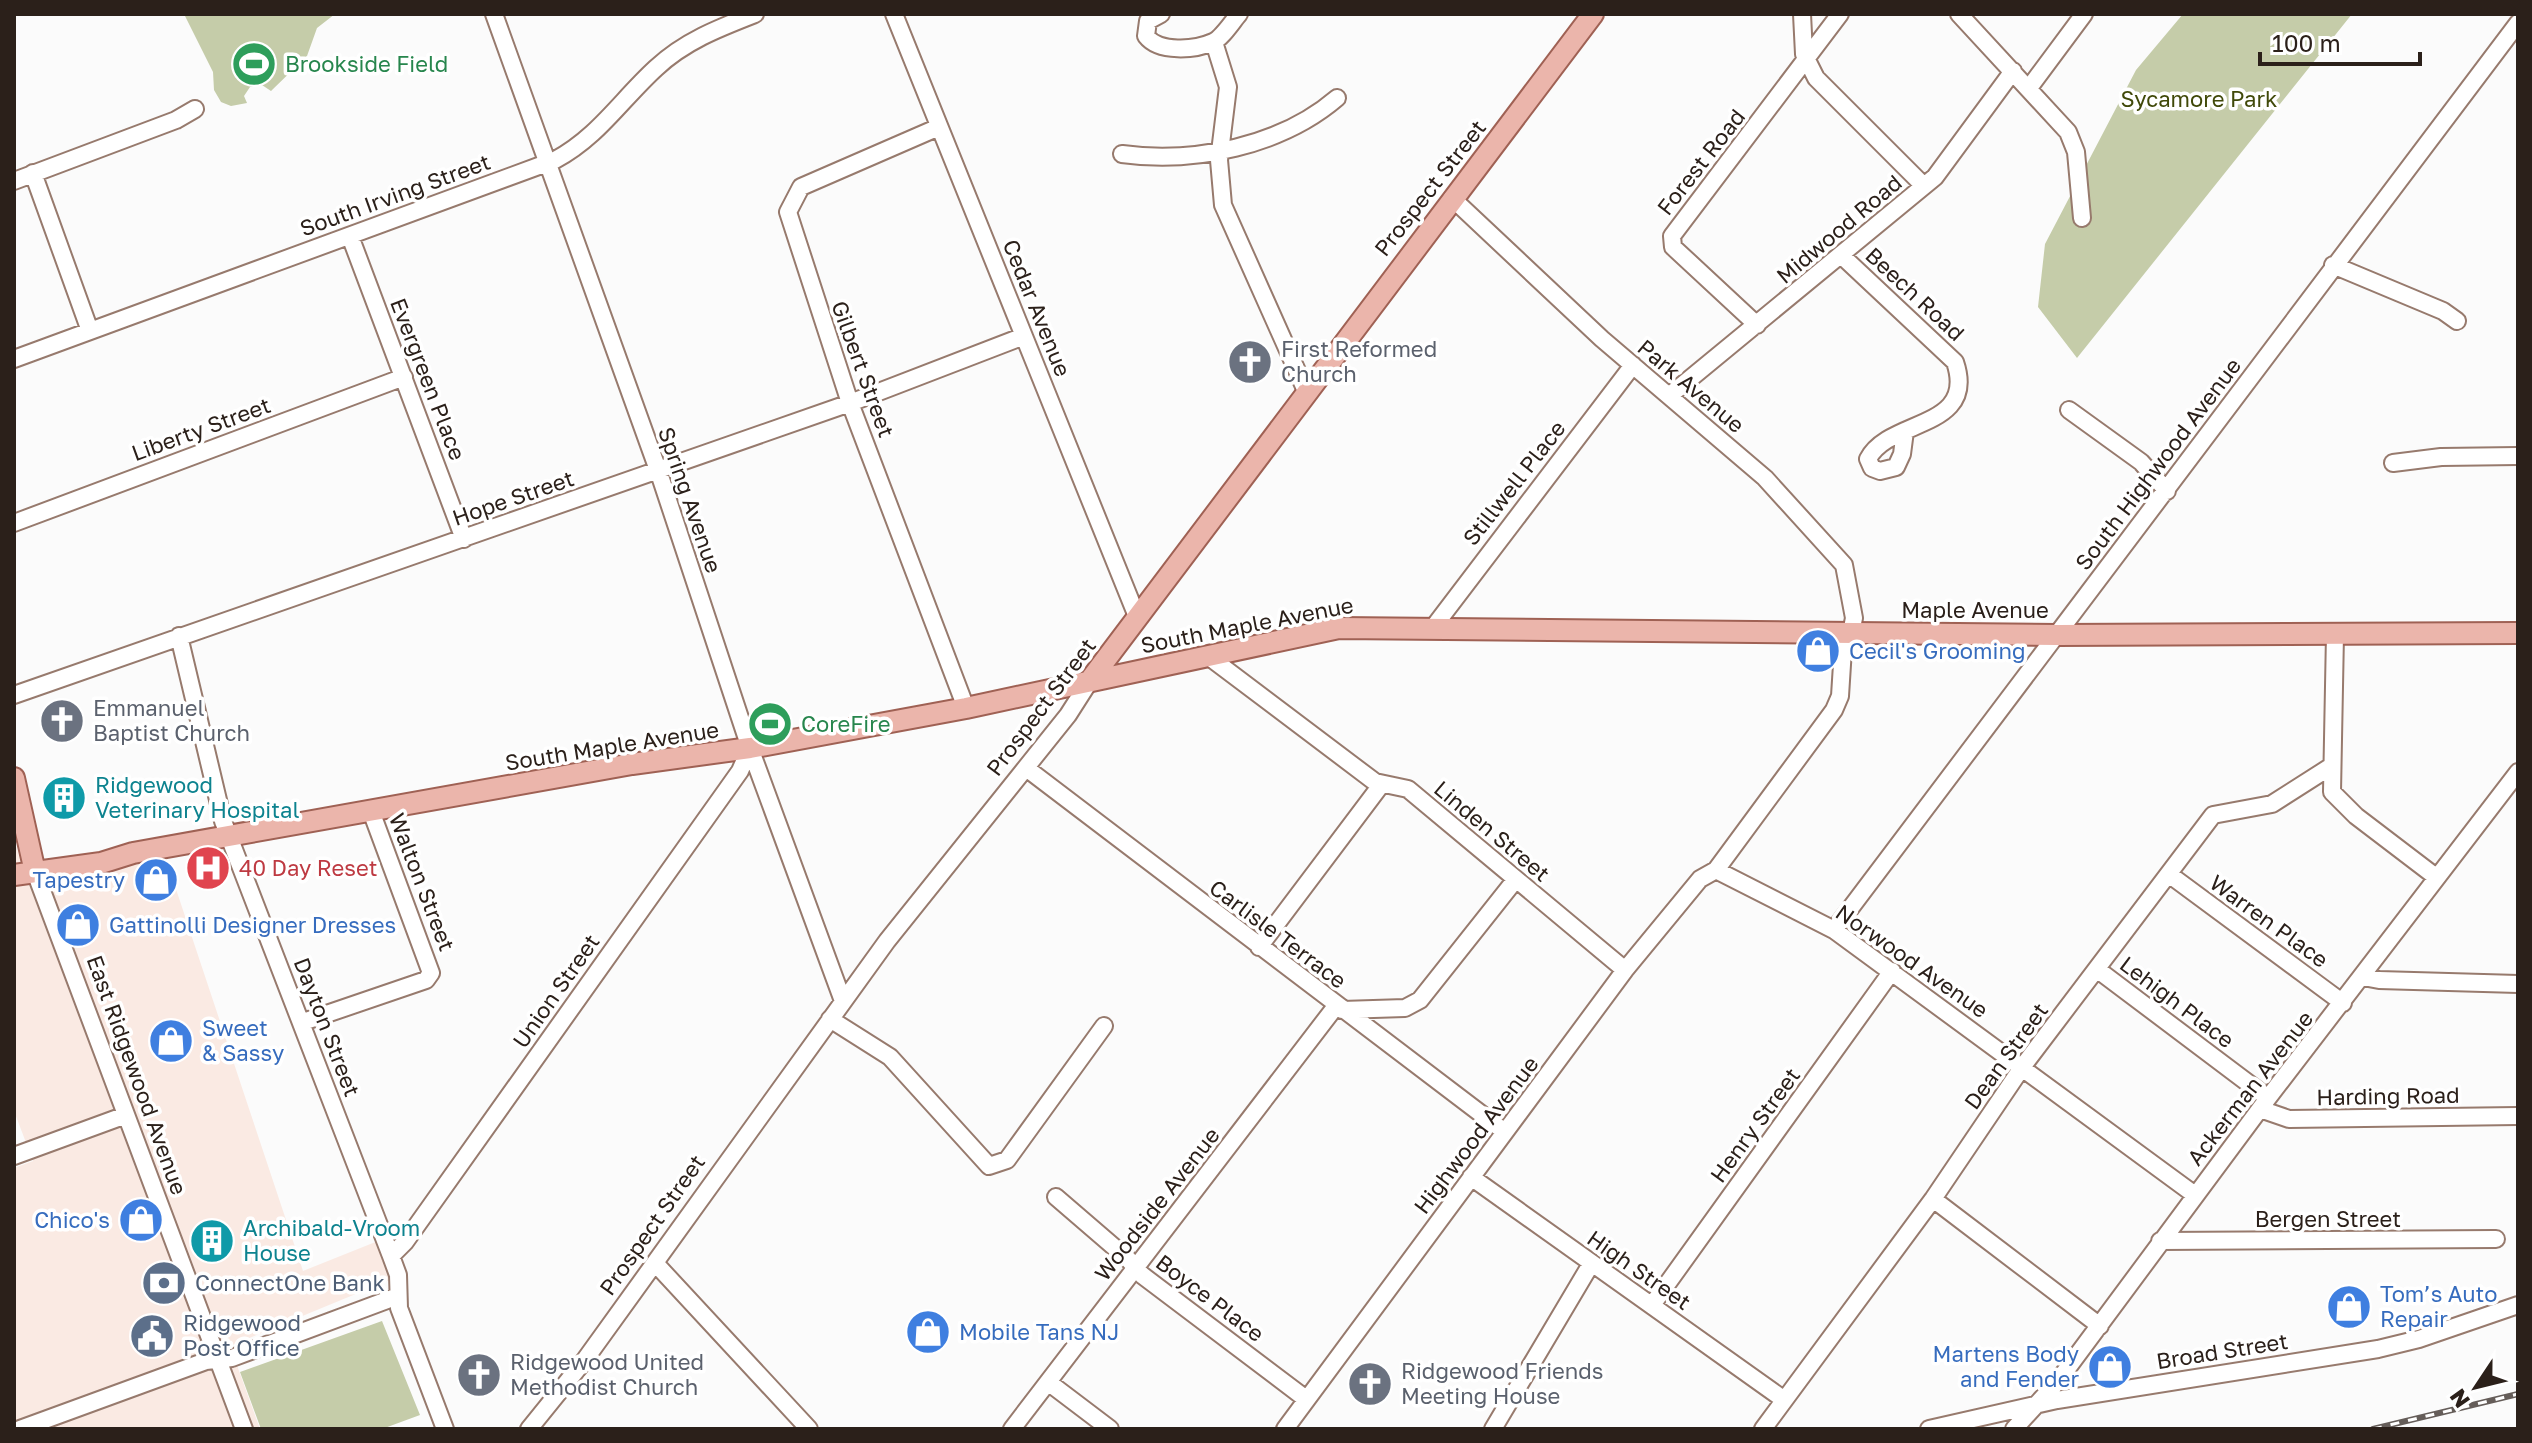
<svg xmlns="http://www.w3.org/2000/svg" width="2532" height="1443" font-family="'Golos Text',sans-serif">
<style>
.built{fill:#faeae3}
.green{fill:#c5cca9}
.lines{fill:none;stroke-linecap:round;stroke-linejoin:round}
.minor-casing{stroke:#977a6d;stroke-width:20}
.major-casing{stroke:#9f6154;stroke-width:24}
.minor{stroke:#fff;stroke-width:16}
.major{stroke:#ebb5ab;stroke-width:20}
.rail-casing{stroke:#655d59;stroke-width:6}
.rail{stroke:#fff;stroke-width:3;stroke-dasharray:9;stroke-linecap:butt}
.labels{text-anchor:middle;stroke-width:7;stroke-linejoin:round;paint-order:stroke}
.leisure-label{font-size:22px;fill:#27864d;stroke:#fff;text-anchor:start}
.park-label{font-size:22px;fill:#404909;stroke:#fff}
.street-label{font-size:22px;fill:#2b201a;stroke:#fff}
.worship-label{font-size:22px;fill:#5b616d;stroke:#fff;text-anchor:start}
.shop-label{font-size:22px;fill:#366cbe;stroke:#fff;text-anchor:start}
.culture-label{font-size:22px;fill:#0d838f;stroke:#fff;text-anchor:start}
.health-label{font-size:22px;fill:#be3a42;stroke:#fff;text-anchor:start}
.service-label{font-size:22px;fill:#4e5e75;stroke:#fff;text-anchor:start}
</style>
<rect width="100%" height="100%" fill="#fbfbfb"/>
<path class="built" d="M 14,839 L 25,876 L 165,856 L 303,1271 L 378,1241 L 392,1279 L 230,1346 L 260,1429 L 14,1429 L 14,1168 L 33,1161 L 14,1111 Z"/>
<path class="green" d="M 184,14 L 335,14 L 317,28 L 307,56 L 271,91 L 262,85 L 250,87 L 244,96 L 247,103 L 231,106 L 221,102 L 214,90 L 213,72 Z
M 2183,14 L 2352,14 L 2077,358 L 2038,307 L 2045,244 L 2136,70 Z
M 382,1321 L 420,1415 L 382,1429 L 261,1429 L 240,1372 Z"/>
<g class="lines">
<g class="minor-casing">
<path id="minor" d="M 494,14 L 658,470 L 750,748 L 843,1001
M 894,14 L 1138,619
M 1161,14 L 1148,21 L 1146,36 C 1159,53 1195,50 1213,42 C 1222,38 1232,22 1239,14
M 1802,14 L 1804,54 L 1816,78 L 1924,186
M 1959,14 L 2068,132 L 2076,152 L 2082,218
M 1214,42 L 1228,87 L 1219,160 L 1223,205 L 1306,391
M 2029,88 L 2084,14
M 939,127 L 801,187 L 788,212 L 850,403 L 966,708
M 1122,154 C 1194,164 1281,146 1337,98
M 33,173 L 90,331
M 14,181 L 176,120 L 195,109
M 1452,198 L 1602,339 L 1765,478 L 1844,565 L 1854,618 L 1851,633
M 350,236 L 464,539
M 1842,256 L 1955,362 C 1978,430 1889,418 1868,459 L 1872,468 L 1880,471 L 1896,467 L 1902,454 L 1905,431
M 2333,265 L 2443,311 L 2457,321
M 1757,325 L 1673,247 L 1672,236 L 1840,14
M 14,359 L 555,160 C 598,137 621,100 656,68 C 685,41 719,28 755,14
M 1669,396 L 1935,177 L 2013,71
M 2069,410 L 2141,462 L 2167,491
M 2393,463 L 2441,457 L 2518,456
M 14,523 L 404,377
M 1432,629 L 1633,365
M 2335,634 L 2332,792 L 2356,816 L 2436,877
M 179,636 L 223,821 L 391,1256 L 398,1275 L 399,1308 L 445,1429
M 1208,656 L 1375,782 L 1408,789 L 1625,970
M 14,695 L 850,403 L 1024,336
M 1026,768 L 1505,1132
M 1716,870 L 1834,710 L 1840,696 L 1844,633
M 35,872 L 244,1429
M 2170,875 L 2343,1003
M 1834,930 L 2518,23
M 1259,947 L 1381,785
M 2098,970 L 2268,1098
M 2363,977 L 2379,980 L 2518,984
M 1342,1010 L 1405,1008 L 1420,1000 L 1516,879
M 830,1019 L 890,1057 L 989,1166 L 1007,1160 L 1104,1026
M 303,1022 L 426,980 L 431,973 L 371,811
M 2260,1109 L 2289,1119 L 2518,1116
M 14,1156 L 126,1115
M 1471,1177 L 1783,1399
M 1056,1197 L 1128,1259 L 1142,1275 L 1306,1399
M 1933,1199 L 2100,1326
M 2160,1241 L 2496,1239
M 391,1256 L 405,1242 L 740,771 L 750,748
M 655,1263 L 809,1429
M 1652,1305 L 1892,971
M 1048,1382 L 1110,1429
M 20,1429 L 206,1361 L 232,1358 L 398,1296
M 529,1429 L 584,1361 L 887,941 L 1068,715 L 1091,679
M 1012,1429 L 1336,1006
M 1285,1429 L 1625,970 L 1700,879 L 1716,870 L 1834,930 L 2195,1195
M 1493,1429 L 1591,1264
M 1763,1429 L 1933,1199 L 2023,1066 L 2213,815 L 2272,804 L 2330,767
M 1929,1429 L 2057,1400 L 2378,1349 L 2419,1339 L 2518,1305
M 2014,1429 L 2058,1381 L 2268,1098 L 2518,772"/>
</g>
<g class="major-casing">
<path id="major" d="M 1091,679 L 1593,14
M 14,778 L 35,872
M 14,875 L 101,863 L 133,853 L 632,764 L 750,748 L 966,708 L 1339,628 L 2057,635 L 2518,633"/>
</g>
<use href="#minor" class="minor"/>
<use href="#major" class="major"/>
<g class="rail-casing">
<path id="rail" d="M 2373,1429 L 2518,1394"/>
</g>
<use href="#rail" class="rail"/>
</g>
<defs>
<g id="stadium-disc" transform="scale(2.3)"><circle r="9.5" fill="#2e9e5b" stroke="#fff"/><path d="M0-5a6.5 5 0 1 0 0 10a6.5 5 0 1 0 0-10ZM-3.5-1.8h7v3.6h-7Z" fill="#fff"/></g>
<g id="church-disc" transform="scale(2.3)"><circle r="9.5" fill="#6b7280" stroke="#fff"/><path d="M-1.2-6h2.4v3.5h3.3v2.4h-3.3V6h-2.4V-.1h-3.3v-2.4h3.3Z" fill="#fff"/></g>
<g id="shop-disc" transform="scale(2.3)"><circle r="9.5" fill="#3f7fe0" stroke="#fff"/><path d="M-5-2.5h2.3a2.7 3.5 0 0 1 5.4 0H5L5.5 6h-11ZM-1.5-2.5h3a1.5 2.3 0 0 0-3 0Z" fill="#fff"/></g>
<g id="building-disc" transform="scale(2.3)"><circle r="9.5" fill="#0f9aa8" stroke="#fff"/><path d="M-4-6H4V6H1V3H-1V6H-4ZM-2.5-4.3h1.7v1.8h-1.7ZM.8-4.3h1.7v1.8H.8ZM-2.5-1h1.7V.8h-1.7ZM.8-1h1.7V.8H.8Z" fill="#fff"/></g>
<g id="hospital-disc" transform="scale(2.3)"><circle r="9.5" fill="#e0444e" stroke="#fff"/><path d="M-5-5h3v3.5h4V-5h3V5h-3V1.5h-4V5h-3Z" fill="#fff"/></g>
<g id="bank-disc" transform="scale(2.3)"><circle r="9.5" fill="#5c6f8a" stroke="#fff"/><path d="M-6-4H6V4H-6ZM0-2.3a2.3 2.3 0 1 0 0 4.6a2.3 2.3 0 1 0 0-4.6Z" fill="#fff"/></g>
<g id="civic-disc" transform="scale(2.3)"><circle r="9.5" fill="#5c6f8a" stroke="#fff"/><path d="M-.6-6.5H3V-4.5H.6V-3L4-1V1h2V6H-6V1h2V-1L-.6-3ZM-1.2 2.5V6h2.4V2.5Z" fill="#fff"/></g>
</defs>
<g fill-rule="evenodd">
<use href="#stadium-disc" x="254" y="64"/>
<use href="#church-disc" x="1250" y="362"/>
<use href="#shop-disc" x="1818" y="651"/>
<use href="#church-disc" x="62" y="721"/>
<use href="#stadium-disc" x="770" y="724"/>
<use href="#building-disc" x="64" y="798"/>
<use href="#hospital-disc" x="208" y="868"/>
<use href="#shop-disc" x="156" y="880"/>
<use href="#shop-disc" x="78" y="925"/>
<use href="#shop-disc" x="171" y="1041"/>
<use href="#shop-disc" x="141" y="1220"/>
<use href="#building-disc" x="212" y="1241"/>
<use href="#bank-disc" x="164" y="1283"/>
<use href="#shop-disc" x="2349" y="1307"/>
<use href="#shop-disc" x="928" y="1332"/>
<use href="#civic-disc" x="152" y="1336"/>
<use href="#shop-disc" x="2110" y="1367"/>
<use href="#church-disc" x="479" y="1375"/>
<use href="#church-disc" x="1370" y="1384"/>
</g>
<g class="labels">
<g class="leisure-label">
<text x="285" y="72">Brookside Field</text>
<text x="801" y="732">CoreFire</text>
</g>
<g class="park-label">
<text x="2199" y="107">Sycamore Park</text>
</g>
<g class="street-label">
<text transform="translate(1701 162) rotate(-52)" y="8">Forest Road</text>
<text transform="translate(1430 188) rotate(-52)" y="8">Prospect Street</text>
<text transform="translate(395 195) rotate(-20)" y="8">South Irving Street</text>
<text transform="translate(1839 229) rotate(-40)" y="8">Midwood Road</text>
<text transform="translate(1915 294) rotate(43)" y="8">Beech Road</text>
<text transform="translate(1037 308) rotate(68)" y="8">Cedar Avenue</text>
<text transform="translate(863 369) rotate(70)" y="8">Gilbert Street</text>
<text transform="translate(428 379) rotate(69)" y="8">Evergreen Place</text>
<text transform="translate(1691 386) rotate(40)" y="8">Park Avenue</text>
<text transform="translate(201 429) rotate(-20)" y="8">Liberty Street</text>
<text transform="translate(2158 464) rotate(-53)" y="8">South Highwood Avenue</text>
<text transform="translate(1514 483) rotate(-52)" y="8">Stillwell Place</text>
<text transform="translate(513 498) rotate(-19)" y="8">Hope Street</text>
<text transform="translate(690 500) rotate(71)" y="8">Spring Avenue</text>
<text x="1975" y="618">Maple Avenue</text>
<text transform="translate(1247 625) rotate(-11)" y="8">South Maple Avenue</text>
<text transform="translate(1041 707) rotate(-53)" y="8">Prospect Street</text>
<text transform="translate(612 746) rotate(-9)" y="8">South Maple Avenue</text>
<text transform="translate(1492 831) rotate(40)" y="8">Linden Street</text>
<text transform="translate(422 882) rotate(69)" y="8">Walton Street</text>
<text transform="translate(2269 921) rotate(36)" y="8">Warren Place</text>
<text transform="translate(1278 934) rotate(37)" y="8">Carlisle Terrace</text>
<text transform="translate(1912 961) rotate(35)" y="8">Norwood Avenue</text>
<text transform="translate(556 991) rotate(-55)" y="8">Union Street</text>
<text transform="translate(2177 1002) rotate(37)" y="8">Lehigh Place</text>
<text transform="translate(327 1027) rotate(69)" y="8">Dayton Street</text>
<text transform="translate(2006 1056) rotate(-54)" y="8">Dean Street</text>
<text transform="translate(137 1075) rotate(70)" y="8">East Ridgewood Avenue</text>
<text transform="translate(2250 1088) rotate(-52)" y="8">Ackerman Avenue</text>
<text transform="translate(2388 1096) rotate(-1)" y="8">Harding Road</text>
<text transform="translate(1755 1125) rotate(-54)" y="8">Henry Street</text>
<text transform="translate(1476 1135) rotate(-53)" y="8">Highwood Avenue</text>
<text transform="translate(1157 1204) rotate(-52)" y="8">Woodside Avenue</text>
<text x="2328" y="1227">Bergen Street</text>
<text transform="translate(652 1225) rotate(-55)" y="8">Prospect Street</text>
<text transform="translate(1639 1270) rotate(35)" y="8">High Street</text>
<text transform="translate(1210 1298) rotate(37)" y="8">Boyce Place</text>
<text transform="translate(2222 1351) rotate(-9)" y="8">Broad Street</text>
</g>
<g class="worship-label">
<text x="1281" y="357">First Reformed<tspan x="1281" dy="25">Church</tspan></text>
<text x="93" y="716">Emmanuel<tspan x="93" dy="25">Baptist Church</tspan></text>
<text x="510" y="1370">Ridgewood United<tspan x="510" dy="25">Methodist Church</tspan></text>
<text x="1401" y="1379">Ridgewood Friends<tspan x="1401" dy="25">Meeting House</tspan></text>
</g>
<g class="shop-label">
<text x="1849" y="659">Cecil's Grooming</text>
<text x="125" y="888" text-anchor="end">Tapestry</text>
<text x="109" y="933">Gattinolli Designer Dresses</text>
<text x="202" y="1036">Sweet<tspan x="202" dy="25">&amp; Sassy</tspan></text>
<text x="110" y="1228" text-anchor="end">Chico's</text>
<text x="2380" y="1302">Tom’s Auto<tspan x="2380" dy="25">Repair</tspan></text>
<text x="959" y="1340">Mobile Tans NJ</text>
<text x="2079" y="1362" text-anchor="end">Martens Body<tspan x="2079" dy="25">and Fender</tspan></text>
</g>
<g class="culture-label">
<text x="95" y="793">Ridgewood<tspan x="95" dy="25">Veterinary Hospital</tspan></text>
<text x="243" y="1236">Archibald-Vroom<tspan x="243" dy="25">House</tspan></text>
</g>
<g class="health-label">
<text x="239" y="876">40 Day Reset</text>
</g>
<g class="service-label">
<text x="195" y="1291">ConnectOne Bank</text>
<text x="183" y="1331">Ridgewood<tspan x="183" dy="25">Post Office</tspan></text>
</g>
</g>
<rect width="2532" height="1443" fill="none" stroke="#2b201a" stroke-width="32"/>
<g transform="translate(2476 1387) rotate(235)" stroke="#ffffff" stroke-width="6" paint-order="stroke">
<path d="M0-6L14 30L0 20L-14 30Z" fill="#2b201a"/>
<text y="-12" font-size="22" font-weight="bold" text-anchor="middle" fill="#2b201a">N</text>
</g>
<path d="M2260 52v12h160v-12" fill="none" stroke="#2b201a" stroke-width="4"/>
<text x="2272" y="52" font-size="24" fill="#2b201a" stroke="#ffffff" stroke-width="6" paint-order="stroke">100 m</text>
</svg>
